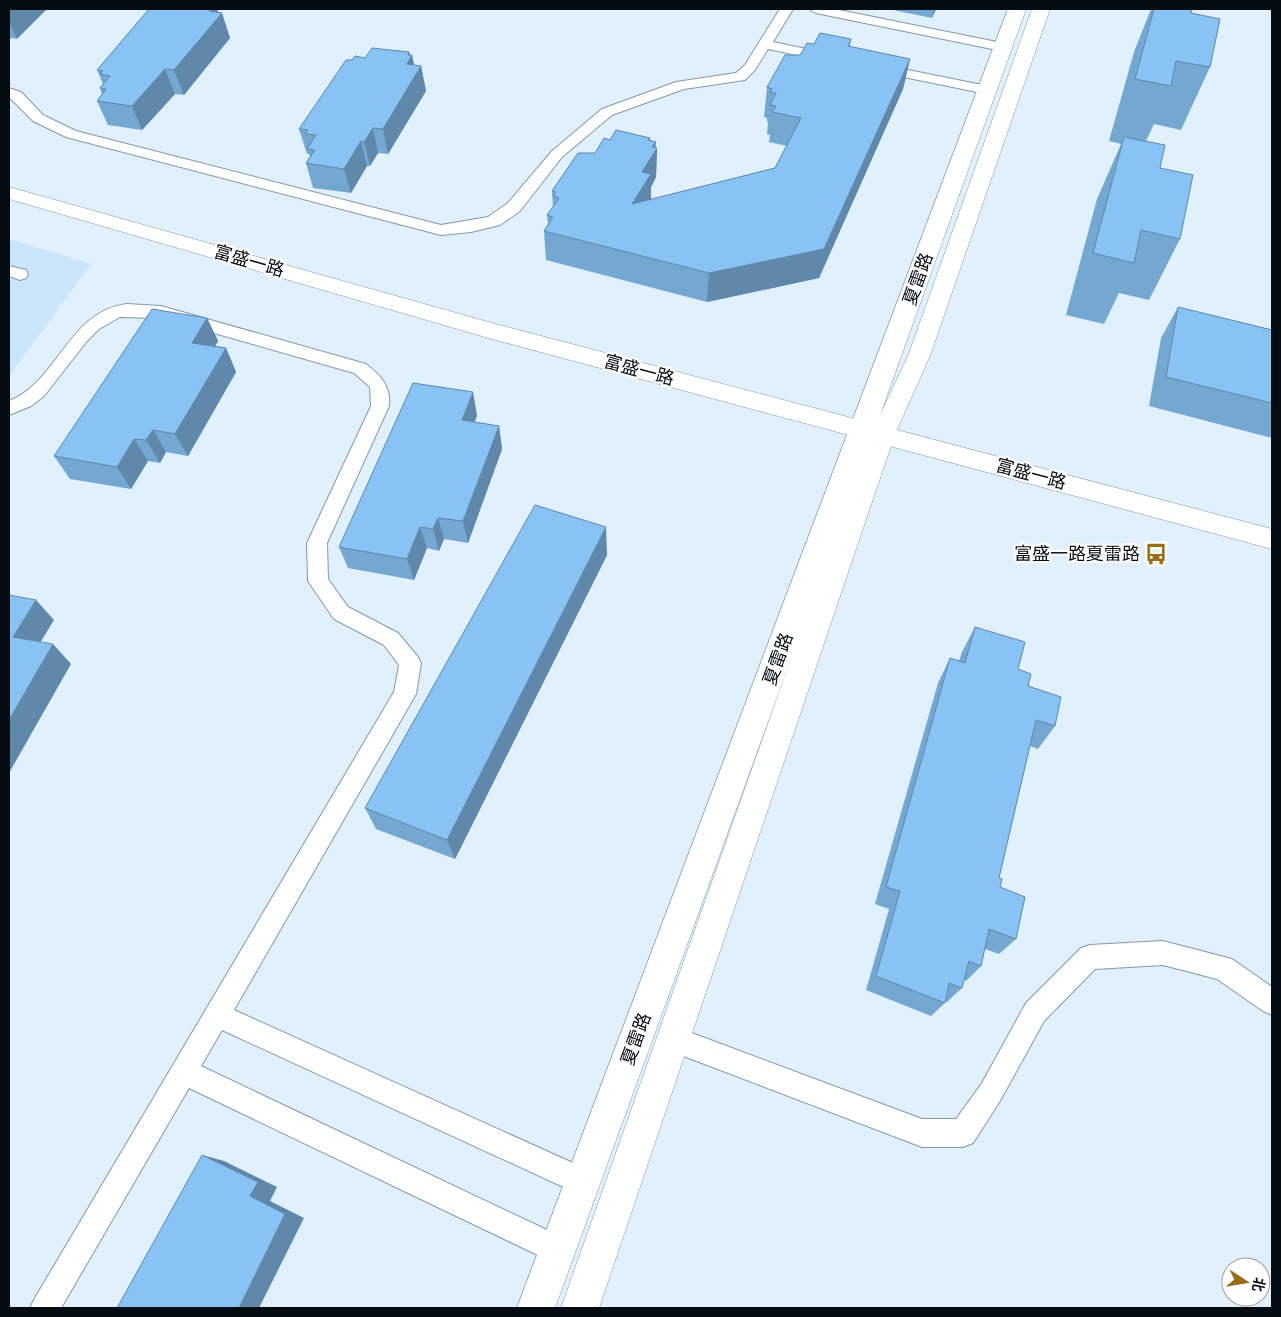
<svg xmlns="http://www.w3.org/2000/svg" width="1281" height="1317" font-family="Signika,'Noto Sans SC',sans-serif">
<style>
.built{fill:#cbe5fb}
.lines{fill:none;stroke-linecap:round;stroke-linejoin:round}
.service-casing{stroke:#8099ad;stroke-width:2}
.minor-casing{stroke:#8099ad;stroke-width:1}
.tertiary-casing{stroke:#8099ad;stroke-width:1}
.service{fill:#fff;fill-rule:evenodd}
.minor{fill:#fff;fill-rule:evenodd}
.tertiary{fill:#fff;fill-rule:evenodd}
.wall{fill:#75a8d1}
.shaded-wall{fill:#5f88aa}
.building{fill:#88c3f3;stroke:#5f88aa}
.labels{text-anchor:middle;stroke-width:4.5;stroke-linejoin:round;paint-order:stroke}
.street-label{font-size:18px;fill:#050d14;stroke:#fff}
.poi-label{font-size:18px;fill:#050d14;stroke:#fff;text-anchor:end}
</style>
<rect width="100%" height="100%" fill="#e0f0fd"/>
<path class="built" d="M 9,239 L 91,264 L 9,376 Z"/>
<g class="lines">
<g class="service-casing">
<path id="service" d="M 780,9 L 793,9 L 773,42 L 835,55 L 837,58 L 835,61 L 830,62 L 768,49 L 755,70 L 745,80 L 684,89 L 612,115 L 562,157 L 520,211 L 500,225 L 471,232 L 441,235 L 66,137 L 33,121 L 9,97 L 9,88 L 21,92 L 43,115 L 76,131 L 441,225 L 488,217 L 508,203 L 552,151 L 602,109 L 676,82 L 736,73 L 745,65 Z
M 809,9 L 834,9 L 1002,43 L 1009,47 L 1002,51 L 816,13 Z
M 879,64 L 987,86 L 994,90 L 987,94 L 874,71 L 872,68 Z
M 9,266 L 26,270 L 28,274 L 26,278 L 20,280 L 9,276 Z
M 127,304 L 161,306 L 366,364 C 381,376 391,386 389,406 L 327,543 L 328,579 L 348,607 L 398,633 L 418,657 L 421,663 L 416,694 L 234,1010 L 593,1172 L 597,1182 L 593,1192 L 583,1196 L 222,1030 L 201,1066 L 568,1240 L 572,1250 L 568,1260 L 558,1264 L 548,1260 L 189,1088 L 61,1308 L 30,1308 L 35,1298 L 394,692 L 399,665 L 384,645 L 334,619 L 308,581 L 307,543 L 371,406 L 370,387 L 354,373 L 161,318 L 120,317 L 99,329 L 87,341 L 44,396 L 31,406 L 9,415 L 9,401 C 59,381 68,311 127,304 Z
M 1163,941 L 1232,959 L 1272,987 L 1272,1015 L 1263,1011 L 1217,979 L 1163,965 L 1095,969 L 1044,1021 L 1000,1101 L 973,1143 L 963,1147 L 922,1147 L 673,1052 L 664,1048 L 660,1039 L 664,1030 L 673,1026 L 922,1119 L 956,1119 L 982,1083 L 1026,1003 L 1081,948 L 1090,945 Z"/>
</g>
<g class="minor-casing">
<path id="minor" d="M 9,187 L 492,323 L 1272,529 L 1272,549 L 492,339 L 9,199 Z"/>
</g>
<g class="tertiary-casing">
<path id="tertiary" d="M 1008,9 L 1026,9 L 880,415 L 908,356 L 1032,9 L 1050,9 L 930,356 L 895,434 L 599,1308 L 561,1308 L 793,653 L 555,1308 L 517,1308 Z"/>
</g>
<use href="#service" class="service"/>
<use href="#minor" class="minor"/>
<use href="#tertiary" class="tertiary"/>
</g>
<path class="wall" d="M 9,9 L 17,39 L 9,38 Z
M 149,9 L 217,9 L 230,38 L 184,95 L 175,94 L 142,130 L 108,125 L 97,101 L 102,94 L 100,88 L 103,84 L 97,70 Z
M 888,9 L 936,9 L 932,18 Z
M 1151,9 L 1192,9 L 1191,13 L 1210,67 L 1181,130 L 1154,124 L 1146,141 L 1160,168 L 1180,239 L 1149,300 L 1119,293 L 1104,324 L 1066,315 L 1097,199 L 1121,144 L 1109,141 L 1134,52 Z
M 851,39 L 850,47 L 910,59 L 903,89 L 819,278 L 707,302 L 546,260 L 544,231 L 548,224 L 547,215 L 553,207 L 552,191 L 610,140 L 650,138 L 650,141 L 656,142 L 655,147 L 657,148 L 656,177 L 651,187 L 651,200 L 775,168 L 787,146 L 769,142 L 770,135 L 767,134 L 768,122 L 767,122 L 767,118 L 764,117 L 767,87 L 800,55 L 814,44 Z
M 409,52 L 410,55 L 412,55 L 414,65 L 421,66 L 426,91 L 388,154 L 378,153 L 370,166 L 367,166 L 351,193 L 313,188 L 306,163 L 310,157 L 309,154 L 307,154 L 299,129 L 365,58 Z
M 1178,307 L 1272,330 L 1272,438 L 1149,406 L 1161,338 Z
M 207,318 L 218,341 L 215,346 L 226,348 L 236,372 L 188,456 L 166,452 L 160,463 L 148,461 L 131,489 L 70,479 L 54,456 Z
M 477,415 L 475,422 L 499,426 L 502,449 L 468,543 L 444,539 L 439,551 L 427,548 L 414,580 L 348,568 L 339,547 Z
M 607,555 L 455,859 L 376,829 L 365,808 Z
M 975,627 L 1018,669 L 1055,726 L 1038,749 L 1030,746 L 999,878 L 1000,887 L 1016,939 L 999,954 L 985,949 L 981,966 L 966,981 L 964,980 L 962,988 L 947,1002 L 945,1001 L 945,1003 L 931,1016 L 866,990 L 889,909 L 875,904 L 938,683 L 950,658 L 959,661 L 962,652 Z"/>
<path class="shaded-wall" d="M 11,9 L 47,9 L 17,39 L 9,22 L 9,11 Z
M 211,9 L 217,9 L 219,16 L 222,13 L 230,38 L 184,95 L 174,70 Z
M 934,9 L 936,9 L 932,18 Z
M 409,52 L 410,58 L 412,55 L 416,75 L 421,66 L 426,91 L 388,154 L 383,129 L 407,64 L 408,55 Z
M 910,59 L 903,89 L 819,278 L 707,302 L 709,273 Z
M 165,69 L 175,94 L 142,130 L 132,106 Z
M 373,128 L 378,153 L 370,166 L 364,142 Z
M 650,138 L 650,158 L 652,147 L 656,142 L 655,150 L 657,148 L 656,177 L 651,187 L 651,204 L 632,204 L 642,172 L 648,140 Z
M 361,141 L 367,166 L 351,193 L 344,169 Z
M 207,318 L 218,341 L 203,367 L 192,343 Z
M 226,348 L 236,372 L 188,456 L 175,434 Z
M 473,392 L 477,415 L 467,443 L 462,420 Z
M 499,426 L 502,449 L 468,543 L 463,521 Z
M 153,430 L 166,452 L 160,463 L 146,440 Z
M 134,439 L 148,461 L 131,489 L 117,467 Z
M 438,518 L 444,539 L 439,551 L 433,529 Z
M 420,527 L 427,548 L 414,580 L 407,559 Z
M 606,527 L 607,555 L 455,859 L 447,840 Z
M 36,600 L 54,620 L 32,656 L 13,637 Z
M 53,644 L 71,664 L 9,773 L 9,720 Z
M 202,1155 L 224,1161 L 277,1187 L 270,1201 L 304,1218 L 259,1308 L 239,1308 L 250,1196 Z"/>
<path class="building" d="M 149,9 L 211,9 L 209,11 L 222,13 L 174,70 L 165,69 L 132,106 L 97,101 L 106,89 L 100,88 L 110,76 L 100,74 L 103,71 L 97,70 Z
M 1154,9 L 1192,9 L 1191,13 L 1220,19 L 1210,67 L 1176,61 L 1171,86 L 1135,79 Z
M 820,33 L 851,39 L 848,46 L 910,59 L 824,249 L 709,273 L 544,231 L 553,217 L 547,215 L 559,198 L 553,196 L 556,192 L 552,191 L 578,153 L 595,153 L 604,138 L 610,140 L 616,130 L 650,138 L 648,140 L 656,142 L 652,147 L 657,148 L 642,172 L 651,174 L 632,204 L 775,168 L 801,118 L 772,112 L 776,106 L 770,105 L 776,93 L 770,92 L 772,89 L 767,87 L 785,55 L 800,55 L 807,43 L 814,44 Z
M 372,48 L 409,52 L 408,55 L 412,55 L 407,64 L 421,66 L 383,129 L 373,128 L 364,142 L 361,141 L 344,169 L 306,163 L 315,150 L 307,149 L 316,135 L 305,134 L 308,130 L 299,129 L 346,60 L 352,60 L 355,56 L 365,58 Z
M 1124,137 L 1165,145 L 1160,168 L 1193,175 L 1180,239 L 1141,230 L 1134,263 L 1093,253 Z
M 1178,307 L 1272,330 L 1272,403 L 1166,377 Z
M 152,309 L 207,318 L 192,343 L 226,348 L 175,434 L 153,430 L 146,440 L 134,439 L 117,467 L 54,456 Z
M 413,383 L 473,392 L 462,420 L 499,426 L 463,521 L 438,518 L 433,529 L 420,527 L 407,559 L 339,547 Z
M 535,505 L 606,527 L 447,840 L 365,808 Z
M 9,595 L 36,600 L 13,637 L 53,644 L 9,720 Z
M 975,627 L 1025,642 L 1018,669 L 1031,674 L 1028,686 L 1061,697 L 1055,726 L 1036,720 L 999,878 L 1002,879 L 1000,887 L 1025,897 L 1016,939 L 989,929 L 981,966 L 969,961 L 962,988 L 949,983 L 945,1003 L 876,976 L 900,891 L 886,887 L 950,658 L 965,663 Z
M 202,1155 L 258,1182 L 250,1196 L 285,1214 L 239,1308 L 117,1308 Z"/>
<defs>
<g id="bus-bare" transform="scale(1.725)"><path d="M-5-6H5V4H4V6H2V4H-2V6H-4V4H-5ZM-3.5-4V0h7V-4ZM-3.5 1.2v1.5H-2V1.2ZM2 1.2v1.5H3.5V1.2Z" fill="#966d18" stroke="#fff" stroke-width="2.5" paint-order="stroke"/></g>
</defs>
<g fill-rule="evenodd">
<use href="#bus-bare" x="1156" y="554"/>
</g>
<g class="labels">
<g class="street-label">
<text transform="translate(249 261) rotate(16)" y="6">富盛一路</text>
<text transform="translate(918 279) rotate(-70)" y="6">夏雷路</text>
<text transform="translate(639 370) rotate(15)" y="6">富盛一路</text>
<text transform="translate(1031 474) rotate(15)" y="6">富盛一路</text>
<text transform="translate(778 659) rotate(-70)" y="6">夏雷路</text>
<text transform="translate(636 1039) rotate(-70)" y="6">夏雷路</text>
</g>
<g class="poi-label">
<text x="1140" y="560">富盛一路夏雷路</text>
</g>
</g>
<rect width="1281" height="1317" fill="none" stroke="#050d14" stroke-width="20"/>
<g transform="translate(1246 1282) rotate(102)"><circle r="24" fill="#ffffff" stroke="#9b9ea1"/>
<path d="M0-4L9 19L0 12L-9 19Z" fill="#966d18"/>
<text y="-8" font-size="14" font-weight="bold" text-anchor="middle" fill="#050d14">北</text>
</g>
</svg>
